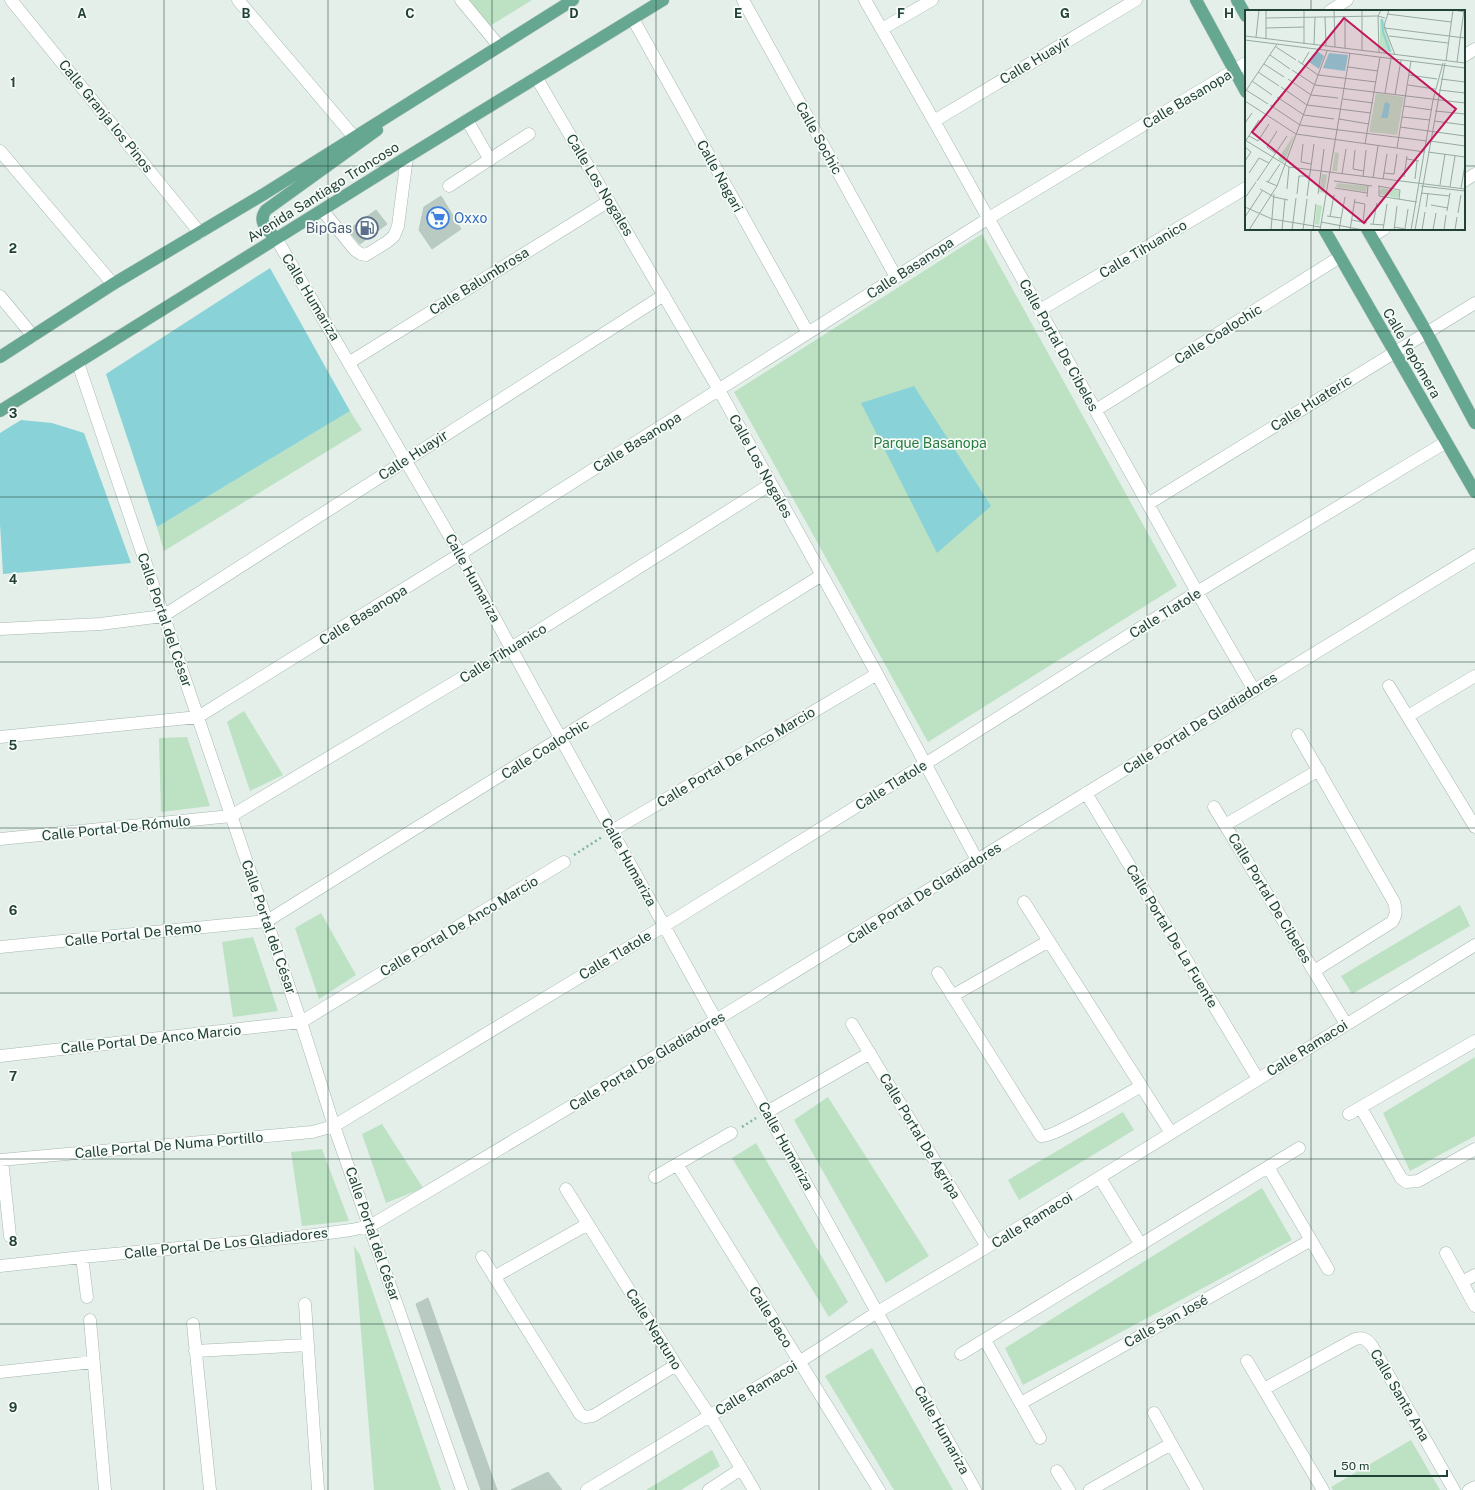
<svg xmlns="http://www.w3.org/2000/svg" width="1475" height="1490" font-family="'Public Sans',sans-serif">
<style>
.green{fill:#bce1c3}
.water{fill:#89d2d7}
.building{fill:#b9cac2;stroke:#b6c9bf}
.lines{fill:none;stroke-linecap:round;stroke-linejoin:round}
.minor-casing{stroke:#a6b8b0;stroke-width:13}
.major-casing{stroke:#c1cac7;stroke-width:13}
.path{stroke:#82b5a0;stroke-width:2.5;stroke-dasharray:2 3;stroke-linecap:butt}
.minor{stroke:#fff;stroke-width:12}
.major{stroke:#66a791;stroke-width:12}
.grid{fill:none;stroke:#224237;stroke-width:1;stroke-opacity:0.55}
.labels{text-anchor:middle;stroke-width:3.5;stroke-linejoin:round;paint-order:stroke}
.street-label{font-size:14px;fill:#224237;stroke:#f6fbf8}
.shop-label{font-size:14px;fill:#366cbe;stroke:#f6fbf8;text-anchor:start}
.service-label{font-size:14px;fill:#4e5e75;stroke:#f6fbf8;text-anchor:end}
.park-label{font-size:14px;fill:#287d42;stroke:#f6fbf8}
.inset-river{fill:none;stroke:#89d2d7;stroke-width:2}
.inset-road{fill:none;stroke:#96aaa2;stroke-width:1}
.view{fill:#c2185b;fill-opacity:0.15;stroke:#c2185b;stroke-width:2}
.inset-edge{fill:none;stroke:#224237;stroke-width:2}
.grid-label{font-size:13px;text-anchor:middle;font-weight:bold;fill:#224237;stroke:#f6fbf8;stroke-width:3.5;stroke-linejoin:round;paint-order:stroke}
</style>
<rect width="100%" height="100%" fill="#e4efe9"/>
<path class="green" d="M 468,0 L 532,0 L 490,26 Z
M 982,234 L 1177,586 L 928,742 L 734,392 Z
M 350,411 L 362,430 L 164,551 L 157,527 Z
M 244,711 L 283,775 L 250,791 L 227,722 Z
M 187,737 L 210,806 L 161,812 L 159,738 Z
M 1460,905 L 1470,926 L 1352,994 L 1341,976 Z
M 321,913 L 356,975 L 319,999 L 295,928 Z
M 253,937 L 278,1011 L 233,1017 L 222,942 Z
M 1475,1057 L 1475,1136 L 1410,1171 L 1383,1113 Z
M 828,1097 L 929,1256 L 886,1283 L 794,1120 Z
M 1123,1112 L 1134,1130 L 1019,1200 L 1008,1180 Z
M 382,1124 L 423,1188 L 386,1203 L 362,1134 Z
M 756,1143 L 848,1302 L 829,1317 L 732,1158 Z
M 322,1149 L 349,1221 L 302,1226 L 291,1152 Z
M 1262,1188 L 1292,1240 L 1023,1385 L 1005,1348 Z
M 354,1246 L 360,1255 L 441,1490 L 374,1490 Z
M 872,1348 L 953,1490 L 894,1490 L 825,1376 Z
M 1411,1440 L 1440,1490 L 1333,1490 L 1331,1487 Z
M 712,1450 L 720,1466 L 681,1490 L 646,1490 Z"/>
<path class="water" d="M 270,268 L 350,411 L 157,527 L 106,374 Z
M 914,386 L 991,506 L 937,553 L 861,403 Z
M 21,420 L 52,423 L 84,433 L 131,563 L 3,574 L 0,524 L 0,433 Z"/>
<path class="building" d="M 441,196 L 461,229 L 432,249 L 419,230 L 424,207 Z
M 376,210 L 387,224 L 360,244 L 348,230 Z
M 428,1298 L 497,1490 L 481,1490 L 416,1304 Z
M 548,1472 L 562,1490 L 511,1490 Z"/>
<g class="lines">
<g class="minor-casing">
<path id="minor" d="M 11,0 L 200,233
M 238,0 L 354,137
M 461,0 L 499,46
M 743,0 L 896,277
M 865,0 L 934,121 L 1197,592 L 1254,690
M 1330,11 L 1347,0
M 633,19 L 808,333
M 882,29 L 932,0
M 1464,56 L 1475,49
M 536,77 L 719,390 L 877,674 L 977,860
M 467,120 L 490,160
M 934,121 L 1136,0
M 0,151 L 113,284
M 1464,181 L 1475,174
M 449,186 L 529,134
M 322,210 L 355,250 L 361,254 L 366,255 L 387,242 L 394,236 L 398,226 L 407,157
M 1371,237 L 1384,229
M 276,238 L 460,554 L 511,648 L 975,1490
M 0,296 L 33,336
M 1040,310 L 1246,188
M 350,362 L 609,201
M 78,363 L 301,1022 L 334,1126 L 462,1490
M 1096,410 L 1340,257
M 1148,504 L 1475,303
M 0,629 L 100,624 L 163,616 L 664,295
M 511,648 L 771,484
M 1389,686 L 1475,827
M 1408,716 L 1475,676
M 1298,735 L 1394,902 C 1396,910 1397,915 1392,922 L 1314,971
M 0,737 L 198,717 L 460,554 L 989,218 L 1246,63
M 1086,793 L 1258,1079
M 1214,807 L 1346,1024
M 1225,825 L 1319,770
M 612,831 L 877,674
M 0,839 L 231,816 L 465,676
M 1024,902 L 1171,1133
M 0,947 L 267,921 L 822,575
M 938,973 L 1041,1136 C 1051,1139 1127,1094 1141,1086
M 952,996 L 1049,941
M 852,1024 L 987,1247
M 0,1056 L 301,1022 L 564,862
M 1361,1108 L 1401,1178 L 1406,1182 L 1418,1181 L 1475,1149
M 767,1112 L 870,1053
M 1349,1114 L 1475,1041
M 0,1160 L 312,1132 L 334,1126 L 664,926 L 925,764 L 1197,592 L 1446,442
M 2,1160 L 10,1236
M 677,1164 L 879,1490
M 1268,1167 L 1328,1269
M 655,1177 L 731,1133
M 1100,1178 L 1141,1245
M 566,1189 L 676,1365 L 710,1416 L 754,1490
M 1446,1253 L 1475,1306
M 82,1257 L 87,1297
M 482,1257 L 580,1414 L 585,1417 L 593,1416 L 676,1365
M 0,1266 L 82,1257 L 306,1236 L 351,1230 L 370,1226 L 716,1020 L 1475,555
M 494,1277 L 588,1224
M 1462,1282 L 1475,1275
M 305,1304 L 318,1490
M 90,1320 L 105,1490
M 193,1324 L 210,1490
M 985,1340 L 1040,1438
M 195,1351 L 308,1345
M 961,1354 L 1299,1148
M 1247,1361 L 1323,1490
M 0,1372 L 93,1362
M 1264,1389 L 1355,1339 C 1363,1337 1367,1339 1372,1346 L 1454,1490
M 1021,1403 L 1311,1240
M 1154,1413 L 1197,1490
M 1057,1471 L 1069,1490
M 587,1490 L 799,1362 L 876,1313 L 987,1247 L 1475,945
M 709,1490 L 741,1469
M 1090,1490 L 1171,1444
M 1469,1490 L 1475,1487"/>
</g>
<g class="major-casing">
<path id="major" d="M 1196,0 L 1246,92
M 1237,0 L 1246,16
M 1324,229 L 1475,492
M 1367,229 L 1427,333 L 1475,423
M 276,238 C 267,230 257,222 266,210 L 377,130
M 0,357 L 113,284 L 264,194 L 573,0
M 0,411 L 407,157 L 663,0"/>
</g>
<path class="path" d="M 476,670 L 500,655
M 574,855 L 602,837
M 742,1127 L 756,1118"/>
<use href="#minor" class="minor"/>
<use href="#major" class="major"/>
</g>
<path class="grid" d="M 164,0 L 164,1490M 328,0 L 328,1490M 492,0 L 492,1490M 656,0 L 656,1490M 819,0 L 819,1490M 983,0 L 983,1490M 1147,0 L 1147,1490M 1311,0 L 1311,11M 0,166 L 1246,166M 1464,166 L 1475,166M 1311,229 L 1311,1490M 0,331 L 1475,331M 0,497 L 1475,497M 0,662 L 1475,662M 0,828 L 1475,828M 0,993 L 1475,993M 0,1159 L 1475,1159M 0,1324 L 1475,1324"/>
<defs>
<g id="supermarket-ring" transform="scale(1.15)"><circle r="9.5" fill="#f6fbf8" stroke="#3f7fe0" stroke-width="1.5"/><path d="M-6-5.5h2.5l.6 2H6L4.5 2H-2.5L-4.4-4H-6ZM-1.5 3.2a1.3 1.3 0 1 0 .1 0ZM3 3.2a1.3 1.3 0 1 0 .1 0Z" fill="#3f7fe0"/></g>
<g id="fuel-ring" transform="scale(1.15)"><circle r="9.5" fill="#f6fbf8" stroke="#5c6f8a" stroke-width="1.5"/><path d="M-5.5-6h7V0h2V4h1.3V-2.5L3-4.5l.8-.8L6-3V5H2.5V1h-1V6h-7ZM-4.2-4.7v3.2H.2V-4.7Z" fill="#5c6f8a"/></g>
</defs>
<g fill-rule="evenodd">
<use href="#supermarket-ring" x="438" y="218"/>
<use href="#fuel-ring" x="367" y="228"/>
</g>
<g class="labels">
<g class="street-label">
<text transform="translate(1035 60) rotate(-31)" y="5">Calle Huayir</text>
<text transform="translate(1187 99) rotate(-31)" y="5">Calle Basanopa</text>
<text transform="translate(106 116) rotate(51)" y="5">Calle Granja los Pinos</text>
<text transform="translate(819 138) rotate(61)" y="5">Calle Sochic</text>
<text transform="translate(720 176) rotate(61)" y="5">Calle Nagari</text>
<text transform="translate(600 185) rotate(59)" y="5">Calle Los Nogales</text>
<text transform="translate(323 192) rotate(-32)" y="5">Avenida Santiago Troncoso</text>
<text transform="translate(1143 249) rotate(-31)" y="5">Calle Tihuanico</text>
<text transform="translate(910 268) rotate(-33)" y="5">Calle Basanopa</text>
<text transform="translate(479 281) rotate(-32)" y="5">Calle Balumbrosa</text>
<text transform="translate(311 297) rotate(59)" y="5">Calle Humariza</text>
<text transform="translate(1218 334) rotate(-32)" y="5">Calle Coalochic</text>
<text transform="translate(1059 345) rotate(61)" y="5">Calle Portal De Cibeles</text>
<text transform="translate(1412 353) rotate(60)" y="5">Calle Yepómera</text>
<text transform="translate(1311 403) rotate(-32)" y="5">Calle Huateric</text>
<text transform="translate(637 442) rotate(-32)" y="5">Calle Basanopa</text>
<text transform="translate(413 455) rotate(-33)" y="5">Calle Huayir</text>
<text transform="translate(761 466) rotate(61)" y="5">Calle Los Nogales</text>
<text transform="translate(473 578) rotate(61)" y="5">Calle Humariza</text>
<text transform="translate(1165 613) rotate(-32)" y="5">Calle Tlatole</text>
<text transform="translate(363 615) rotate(-32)" y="5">Calle Basanopa</text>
<text transform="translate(165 620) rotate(71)" y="5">Calle Portal del César</text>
<text transform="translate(503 653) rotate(-32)" y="5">Calle Tihuanico</text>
<text transform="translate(1200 723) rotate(-32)" y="5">Calle Portal De Gladiadores</text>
<text transform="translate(545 749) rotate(-32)" y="5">Calle Coalochic</text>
<text transform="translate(736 757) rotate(-31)" y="5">Calle Portal De Anco Marcio</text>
<text transform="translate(891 785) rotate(-32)" y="5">Calle Tlatole</text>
<text transform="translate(116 828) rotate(-6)" y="5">Calle Portal De Rómulo</text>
<text transform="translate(629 862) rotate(61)" y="5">Calle Humariza</text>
<text transform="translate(924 893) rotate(-32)" y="5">Calle Portal De Gladiadores</text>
<text transform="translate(1270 898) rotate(59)" y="5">Calle Portal De Cibeles</text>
<text transform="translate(459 926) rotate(-31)" y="5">Calle Portal De Anco Marcio</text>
<text transform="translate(269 927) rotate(71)" y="5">Calle Portal del César</text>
<text transform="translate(133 934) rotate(-6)" y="5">Calle Portal De Remo</text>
<text transform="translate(1172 936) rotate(59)" y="5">Calle Portal De La Fuente</text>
<text transform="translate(615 955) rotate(-31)" y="5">Calle Tlatole</text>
<text transform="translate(151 1039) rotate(-6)" y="5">Calle Portal De Anco Marcio</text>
<text transform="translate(1307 1048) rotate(-32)" y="5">Calle Ramacoi</text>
<text transform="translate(647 1061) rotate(-31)" y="5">Calle Portal De Gladiadores</text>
<text transform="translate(920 1136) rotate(59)" y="5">Calle Portal De Agripa</text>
<text transform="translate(169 1145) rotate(-5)" y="5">Calle Portal De Numa Portillo</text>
<text transform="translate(786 1146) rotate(61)" y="5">Calle Humariza</text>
<text transform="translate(1032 1220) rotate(-32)" y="5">Calle Ramacoi</text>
<text transform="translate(373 1234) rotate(71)" y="5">Calle Portal del César</text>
<text transform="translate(226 1243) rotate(-6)" y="5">Calle Portal De Los Gladiadores</text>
<text transform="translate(771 1317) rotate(58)" y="5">Calle Baco</text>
<text transform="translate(1166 1321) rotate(-29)" y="5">Calle San José</text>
<text transform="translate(654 1329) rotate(58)" y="5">Calle Neptuno</text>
<text transform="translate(756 1388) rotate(-31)" y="5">Calle Ramacoi</text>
<text transform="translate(1400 1395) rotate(60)" y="5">Calle Santa Ana</text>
<text transform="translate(942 1430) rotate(61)" y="5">Calle Humariza</text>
</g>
<g class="shop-label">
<text x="454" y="223">Oxxo</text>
</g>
<g class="service-label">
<text x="352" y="233">BipGas</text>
</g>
<g class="park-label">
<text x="930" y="448">Parque Basanopa</text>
</g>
</g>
<g transform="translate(1245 10)">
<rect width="220" height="220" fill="#e4efe9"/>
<path d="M 135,8 L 139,11 L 147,42 L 135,40 ZM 131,83 L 159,87 L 152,125 L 124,122 ZM 49,125 L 49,126 L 39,153 L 33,149 ZM 90,142 L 94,143 L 92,161 L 87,161 ZM 77,164 L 82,165 L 79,183 L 74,182 ZM 92,173 L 122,176 L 121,182 L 91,177 ZM 136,178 L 155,181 L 153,188 L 134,184 ZM 72,195 L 77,196 L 74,215 L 70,214 Z" fill="#bce1c3"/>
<path d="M 72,41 L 79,46 L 74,59 L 64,52 ZM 84,43 L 103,45 L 100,61 L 78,58 ZM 140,92 L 145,94 L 143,108 L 136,108 Z" fill="#89d2d7"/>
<path class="inset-river" d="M 137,9 L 138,22 L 145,42"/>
<path class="inset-road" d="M 59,0 L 59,34M 89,0 L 90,37M 117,0 L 117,40M 144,0 L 139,16 L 150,45M 208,0 L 220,2M 142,4 L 206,12M 80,7 L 81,36M 100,7 L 100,38M 21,8 L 133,6 L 140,8M 21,18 L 59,17M 140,18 L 220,28M 0,26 L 220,53M 144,26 L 203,33M 11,27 L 14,0M 21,29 L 21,0M 0,30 L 220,58M 69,35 L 70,7M 31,37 L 51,50M 134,43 L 133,6 L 136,0M 25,45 L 45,59M 53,51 L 73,65 L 131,72M 201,51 L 208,0M 212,52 L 219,0M 19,54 L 39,67M 57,54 L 64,42M 103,57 L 133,61M 47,60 L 70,75 L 220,93M 13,62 L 34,76M 164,65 L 192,69M 43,69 L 66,85 L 93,88M 196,69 L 220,72M 7,71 L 27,85M 163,75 L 190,79M 36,77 L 62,95 L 126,103M 1,80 L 23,94M 194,80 L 220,83M 0,82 L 32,34M 140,83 L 146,49M 150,85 L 156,50M 32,87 L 59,105 L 89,109M 98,89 L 128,93M 0,91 L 51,124 L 180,142M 25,95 L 55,115 L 182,131M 159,96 L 187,100M 190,101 L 220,104M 157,107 L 185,110M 94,109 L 124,114M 189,111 L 220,115M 0,113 L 7,103M 155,117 L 220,126M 4,126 L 13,131 L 24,114M 0,130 L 44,157 L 220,179M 185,131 L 220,136M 0,132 L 14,110M 58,134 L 56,152 L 66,154M 120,134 L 135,47M 0,137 L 6,142 L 0,151M 152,138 L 166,51M 110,140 L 108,159 L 119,161M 183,142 L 220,147M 30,143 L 22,137 L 32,121M 162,149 L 174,151M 4,163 L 14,148 L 24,153M 139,163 L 149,164 L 152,144M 97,164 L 101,139M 118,167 L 121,140M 159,167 L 162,146M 128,168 L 133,136M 138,169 L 142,144M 170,169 L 172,151M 12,171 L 42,126M 21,171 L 32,176M 89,171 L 127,176M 23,172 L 35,154M 195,175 L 200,144M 133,176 L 155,180 L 154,189M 134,176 L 134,186 L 172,192M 176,176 L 220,181M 205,177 L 210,146M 90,178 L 122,183M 216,178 L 220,155M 15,179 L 29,187 L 43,190M 42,179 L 44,157M 176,183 L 205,186M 52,184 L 54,166 L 65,166M 73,184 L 79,139M 62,186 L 69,134M 122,187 L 123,175M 0,188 L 11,172M 109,192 L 120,194 L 118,212M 186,195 L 203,198M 0,197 L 27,209 L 75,217M 181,197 L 183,183M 202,201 L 205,183M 213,203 L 216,185M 82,206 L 96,208M 0,207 L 17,181M 85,207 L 89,185M 107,210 L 122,213M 76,212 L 118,220M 125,214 L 139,215M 128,214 L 132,193M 149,217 L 160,219 L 163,199M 4,220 L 32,176 L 82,41M 26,220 L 29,184M 37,220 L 40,189M 47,220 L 51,188M 58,220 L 62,189M 68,220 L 71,194M 75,220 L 105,43M 94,220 L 100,187M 105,220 L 110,189M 138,220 L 142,194M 149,220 L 152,196M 166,220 L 188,90 L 198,53M 170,220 L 200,53M 177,220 L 180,202M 188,220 L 191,203M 199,220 L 201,205M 210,220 L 212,207"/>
<path class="view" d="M 99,8 L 211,99 L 119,213 L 7,122 Z"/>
<rect width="220" height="220" class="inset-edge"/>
</g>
<g class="grid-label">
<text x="82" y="18">A</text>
<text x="246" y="18">B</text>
<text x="410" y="18">C</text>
<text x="574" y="18">D</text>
<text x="738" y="18">E</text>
<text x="901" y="18">F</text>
<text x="1065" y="18">G</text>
<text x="1229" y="18">H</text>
<text x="13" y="87">1</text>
<text x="13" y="253">2</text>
<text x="13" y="418">3</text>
<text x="13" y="584">4</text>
<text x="13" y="750">5</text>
<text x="13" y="915">6</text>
<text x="13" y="1081">7</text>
<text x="13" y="1246">8</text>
<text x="13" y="1412">9</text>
</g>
<path d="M1335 1470v6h112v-6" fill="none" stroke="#224237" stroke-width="2"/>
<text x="1341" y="1470" font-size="12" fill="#224237" stroke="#f6fbf8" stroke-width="3" paint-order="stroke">50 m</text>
</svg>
